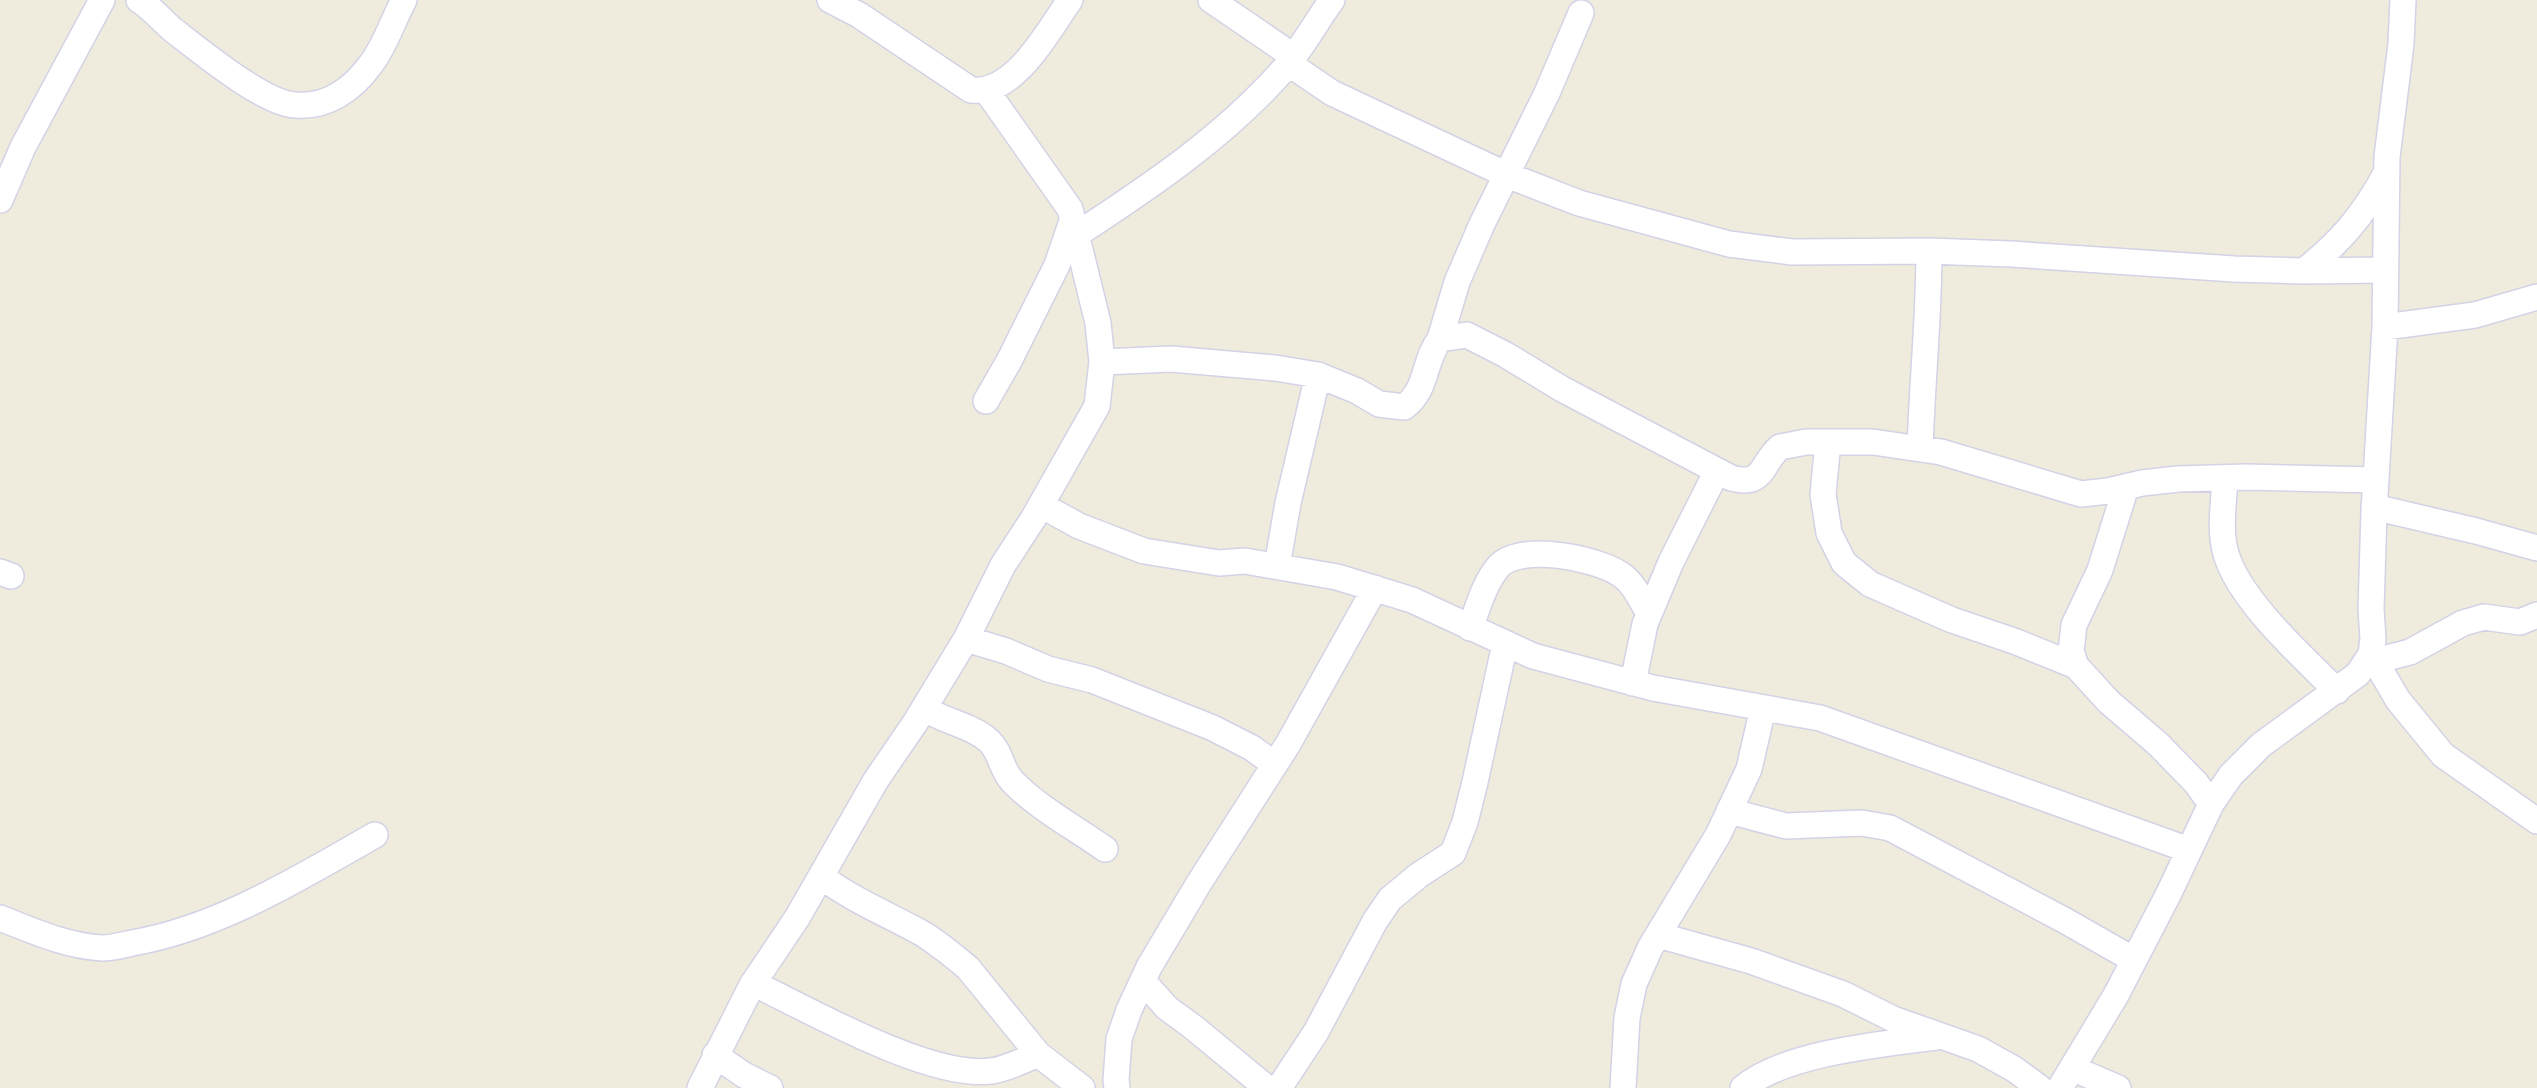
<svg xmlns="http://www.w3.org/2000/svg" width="2537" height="1088" font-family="Overpass,sans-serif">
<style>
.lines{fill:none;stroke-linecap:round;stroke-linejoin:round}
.minor-casing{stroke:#d3d2e6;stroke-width:28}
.minor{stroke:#fff;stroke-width:25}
</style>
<rect width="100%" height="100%" fill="#efecdd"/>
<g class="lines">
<g class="minor-casing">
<path id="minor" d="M 139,0 C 152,8 161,20 173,30 C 199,50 263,103 295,105 C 327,108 353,89 371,64 C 385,46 393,20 404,0
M 830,0 L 859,15 L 971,90 C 1015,95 1048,31 1070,0
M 1211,0 L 1293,56
M 1288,63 L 1332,93 L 1507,175 L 1579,203 L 1729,244 L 1792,252 L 1929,251 L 2011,254 L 2234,269 L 2304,271 L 2385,270
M 0,200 L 23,147 L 102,0
M 1076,235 C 1151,186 1224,137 1284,69 C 1302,48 1316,22 1332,0
M 2304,271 C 2340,242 2363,216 2385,175
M 2385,327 L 2475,315 L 2537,297
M 1440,339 L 1457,282 L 1482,224 L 1547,93 L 1581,13
M 1102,362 L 1171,359 L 1275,368 L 1318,375 L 1357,391 L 1379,404 L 1404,407 C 1428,390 1423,361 1440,339 L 1467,335 L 1506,355 L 1562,389 L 1731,478 C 1765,487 1760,464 1780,447 L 1806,442 L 1873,442 L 1941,452 L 2081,494 L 2108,491 L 2142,483 L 2178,479 L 2246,477 L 2376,480
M 986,401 L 1009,361 L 1057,265 L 1072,221
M 1828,442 L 1823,494 L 1829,533 L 1844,563 L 1870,584 L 1952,620 L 2014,641 L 2076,666
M 1920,449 C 1922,383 1929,317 1929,251
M 2225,478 C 2224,502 2219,531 2226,554 C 2240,601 2302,656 2337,691
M 2126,487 L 2100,570 L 2074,625 L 2071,651 L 2076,666 L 2109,702 L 2158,744 L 2196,783 L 2211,804
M 1041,505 L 1079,526 L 1144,551 L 1219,563 L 1245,561 L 1337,577 L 1412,600 L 1533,656 L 1653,688 L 1820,718 L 2189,850
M 2374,507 L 2476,531 L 2537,548
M 1277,566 L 1288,503 L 1318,375
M 0,572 L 11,576
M 1470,628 C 1478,608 1484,583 1499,566 C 1521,543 1596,558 1620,574 C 1634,583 1641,600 1649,614
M 966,639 L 1006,651 L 1048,669 L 1092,680 L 1213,728 L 1252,748 L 1274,764
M 2371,654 L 2398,700 L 2443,755 L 2537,821
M 2375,661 L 2410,652 L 2463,623 L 2484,617 L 2520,622 L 2537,615
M 1633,683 L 1645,624 L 1671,562 L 1717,471
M 924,708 C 944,722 972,725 989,741 C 1001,752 1001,769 1012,781 C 1038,808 1074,827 1105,849
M 1729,811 L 1786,826 L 1862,823 L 1890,828 L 2064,920 L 2134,960
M 821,876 C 853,901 890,915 925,935 C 940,945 955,957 968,968 L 1038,1054 L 1082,1088
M 0,918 C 33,931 66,946 102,948 C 112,948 123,945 132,943 C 219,928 299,878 375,835
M 1658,935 L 1751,961 L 1843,994 L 1893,1019 L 1978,1049 L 2014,1069 L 2040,1088
M 1143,981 L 1167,1008 L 1193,1027 L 1267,1088
M 753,983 C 811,1011 930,1079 991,1071 C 1007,1069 1024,1060 1038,1054
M 715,1055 L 744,1075 L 770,1088
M 2072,1068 L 2118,1088
M 700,1088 L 752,985 L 797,918 L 876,780 L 915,723 L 966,639 L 1003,565 L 1033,519 L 1097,406 L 1102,362 L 1098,323 L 1070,209 L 986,90
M 1117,1088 L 1116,1080 L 1119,1039 L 1129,1010 L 1149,967 L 1199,883 L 1288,744 L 1375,588
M 1279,1088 L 1316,1032 L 1375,921 L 1390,899 L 1419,875 L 1453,853 L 1465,822 L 1475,782 L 1505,644
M 1623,1088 L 1627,1018 L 1634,984 L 1650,948 L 1718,835 L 1749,769 L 1763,708
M 1743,1088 C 1784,1053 1882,1044 1936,1037
M 2060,1088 L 2116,995 L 2169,893 L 2211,804 L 2231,775 L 2261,745 L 2358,674 L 2371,654 L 2373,639 L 2371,609 L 2374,512 L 2385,327 L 2387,157 L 2401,44 L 2403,0"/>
</g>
<use href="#minor" class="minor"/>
</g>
</svg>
